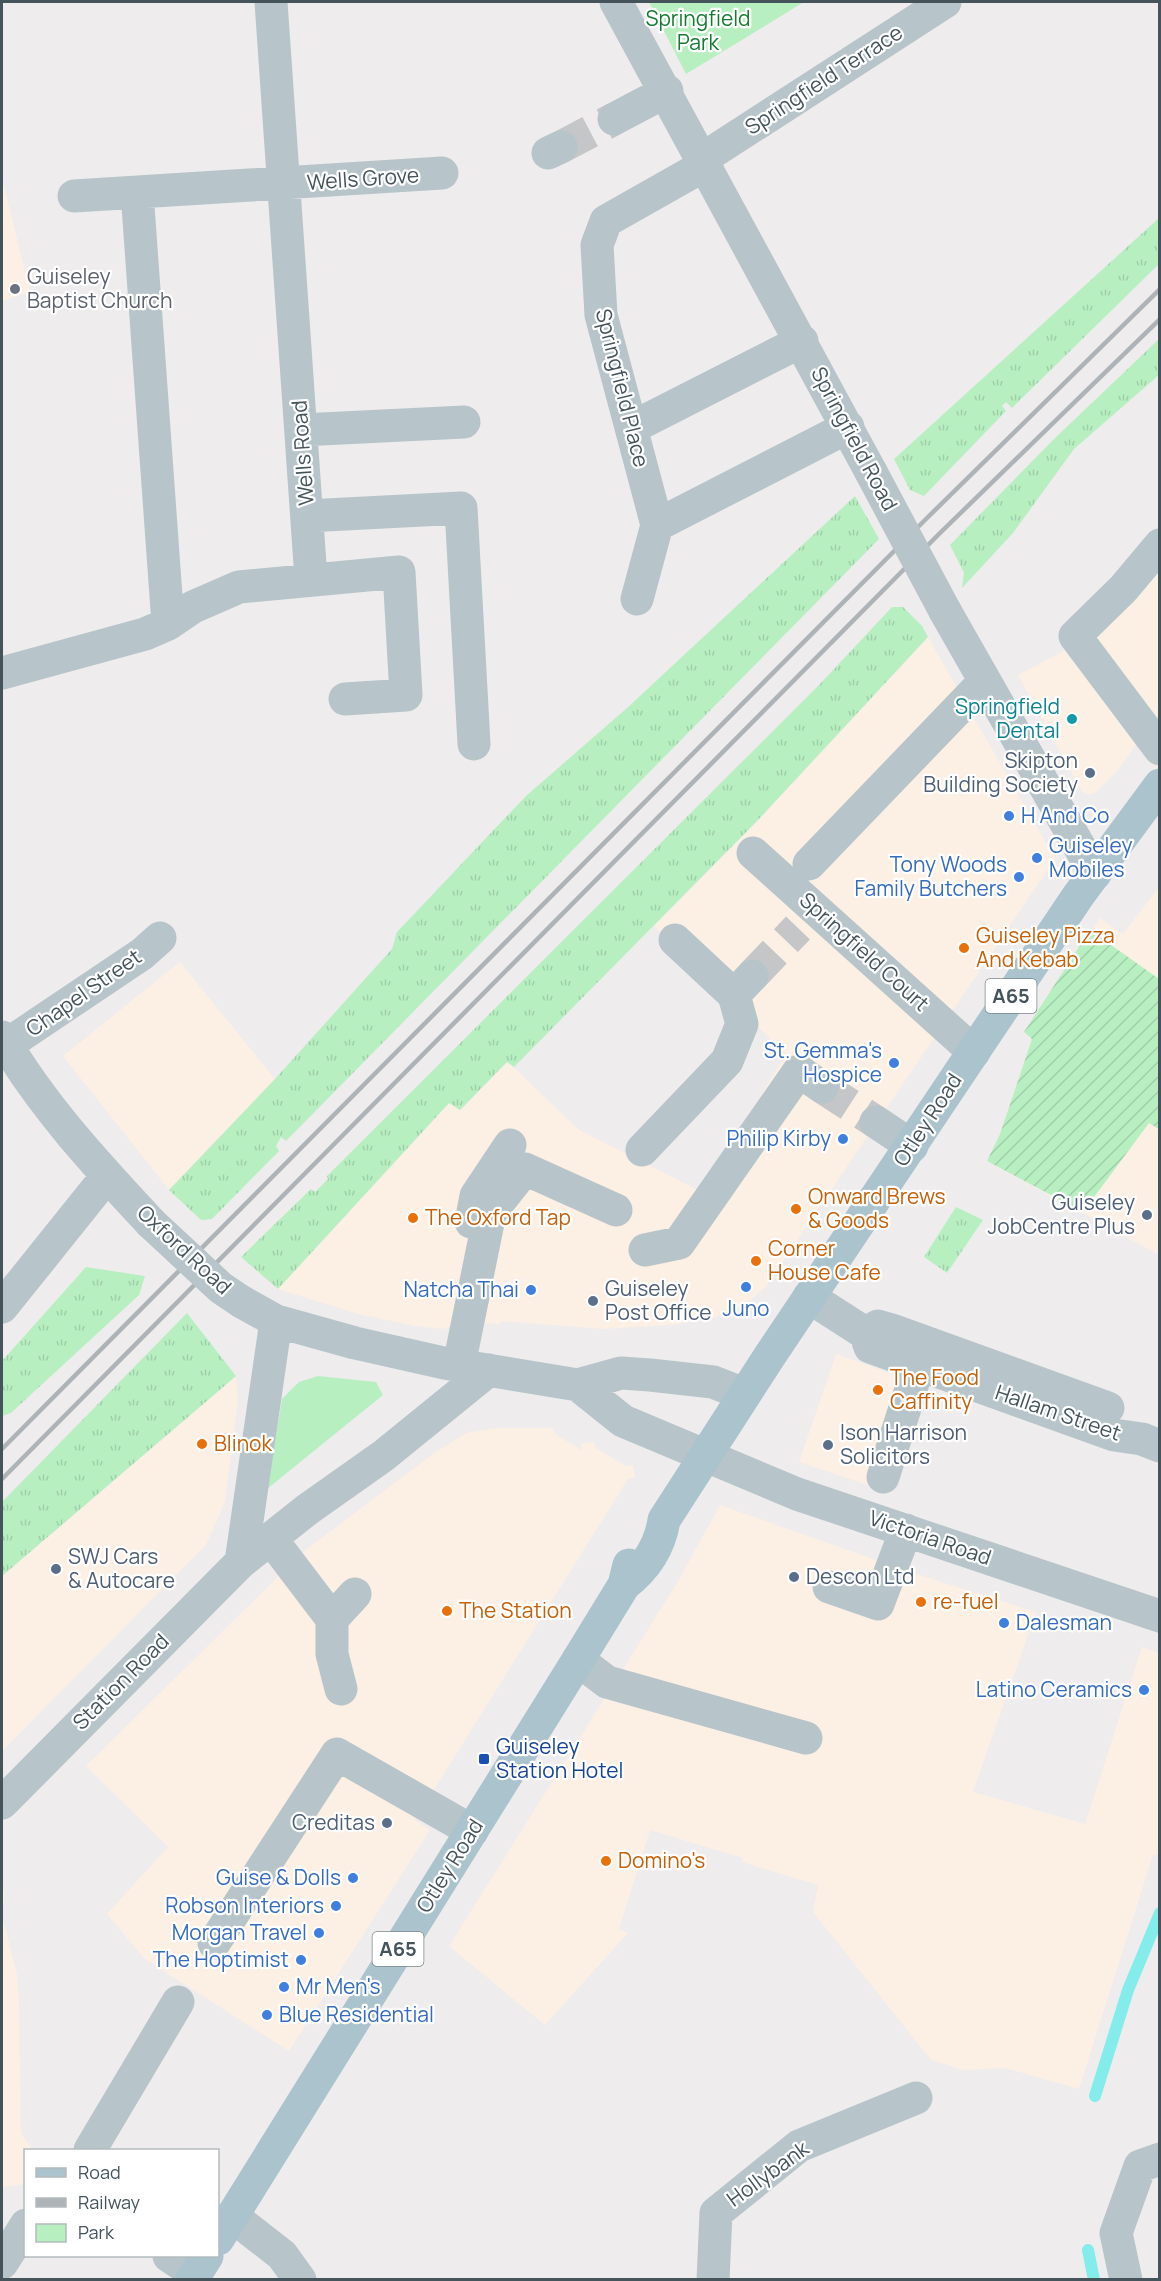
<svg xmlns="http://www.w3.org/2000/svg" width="1161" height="2281" font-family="Manrope,sans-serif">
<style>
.commercial{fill:#fcefe3}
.grass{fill:url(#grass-tufts)}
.park{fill:#b8efc1}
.garden{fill:url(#garden-furrows)}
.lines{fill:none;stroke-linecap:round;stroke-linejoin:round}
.stream{stroke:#84edeb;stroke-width:12}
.minor-tunnel{stroke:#c4c6c8;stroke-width:33;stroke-dasharray:33 16;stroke-linecap:butt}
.minor{stroke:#b7c5ca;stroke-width:33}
.major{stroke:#abc3cc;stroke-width:33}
.rail{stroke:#aeb3b7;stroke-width:4.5}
.minor-bridge{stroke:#b7c5ca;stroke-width:33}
.worship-dot{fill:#6b7280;stroke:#fff;stroke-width:2}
.culture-dot{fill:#0f9aa8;stroke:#fff;stroke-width:2}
.service-dot{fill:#5c6f8a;stroke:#fff;stroke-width:2}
.shop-dot{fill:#3f7fe0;stroke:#fff;stroke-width:2}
.food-dot{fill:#e8710a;stroke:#fff;stroke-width:2}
.transit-dot{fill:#1a4fb4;stroke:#fff;stroke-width:2}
.labels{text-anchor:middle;stroke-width:4.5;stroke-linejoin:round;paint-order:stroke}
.shield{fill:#fff;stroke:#7c878c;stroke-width:1.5}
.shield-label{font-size:20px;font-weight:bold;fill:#44545a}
.park-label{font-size:21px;fill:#157b31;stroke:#fff}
.street-label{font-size:21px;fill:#44545a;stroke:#fff}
.worship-label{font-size:21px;fill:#5b616d;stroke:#fff;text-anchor:start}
.culture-label{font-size:21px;fill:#0d838f;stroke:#fff;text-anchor:end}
.service-label{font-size:21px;fill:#4e5e75;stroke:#fff;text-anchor:start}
.shop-label{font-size:21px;fill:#366cbe;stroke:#fff;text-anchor:end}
.food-label{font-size:21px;fill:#c56008;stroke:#fff;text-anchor:start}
.transit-label{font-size:21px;fill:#164399;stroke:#fff;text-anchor:start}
</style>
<defs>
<pattern id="grass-tufts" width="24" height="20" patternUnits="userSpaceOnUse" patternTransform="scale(1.5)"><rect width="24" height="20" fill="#b8efc1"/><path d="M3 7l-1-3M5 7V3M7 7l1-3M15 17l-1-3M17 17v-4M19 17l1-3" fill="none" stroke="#9fcfa8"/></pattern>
<pattern id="garden-furrows" width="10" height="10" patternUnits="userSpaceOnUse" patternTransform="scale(1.5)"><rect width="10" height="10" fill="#b8efc1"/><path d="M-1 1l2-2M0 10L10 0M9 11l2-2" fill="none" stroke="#9fcfa8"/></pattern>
</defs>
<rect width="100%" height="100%" fill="#efeced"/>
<path class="commercial" d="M 2,177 L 30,292 L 2,301 Z
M 1159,570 L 1159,713 L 1118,770 L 1095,793 L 1088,795 L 1082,792 L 1018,675 L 1075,645 L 1138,598 Z
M 928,637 L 1055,859 L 765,1288 L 744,1305 L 710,1319 L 668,1325 L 604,1329 L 501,1321 L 500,1324 L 463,1322 L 443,1329 L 415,1326 L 358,1314 L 278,1289 L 449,1103 L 461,1110 L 507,1061 L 579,1130 L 702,1192 L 786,1054 L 654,926 L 759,819 Z
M 1159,887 L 1159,1255 L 987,1161 L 1000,1134 L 1032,1039 L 1024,1032 L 1100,918 L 1123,934 Z
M 180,962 L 275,1079 L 169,1190 L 63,1056 Z
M 836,1354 L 903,1378 L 868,1485 L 799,1462 Z
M 236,1376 L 238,1401 L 225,1502 L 206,1545 L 2,1751 L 2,1576 Z
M 496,1428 L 551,1428 L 558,1436 L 582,1450 L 581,1444 L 594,1442 L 596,1448 L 626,1466 L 633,1465 L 635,1478 L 628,1479 L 415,1820 L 430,1830 L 289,2051 L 145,1959 L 107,1914 L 168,1847 L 86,1766 L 302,1553 L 433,1454 L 466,1433 Z
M 720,1505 L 910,1572 L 1036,1612 L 973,1792 L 1085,1824 L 1142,1647 L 1159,1653 L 1159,1855 L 1153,1855 L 1079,2089 L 1005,2068 L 963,2070 L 931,2060 L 813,1912 L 818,1885 L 742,1862 L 743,1858 L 650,1830 L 619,1929 L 628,1933 L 545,2025 L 449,1946 L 677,1583 Z
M 2,1888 L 5,1891 L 2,1914 L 17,1975 L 19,1999 L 21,2133 L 33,2150 L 26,2150 L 25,2184 L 2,2187 Z"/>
<path class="grass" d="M 1159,218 L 1159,264 L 1012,408 L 1006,402 L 1002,406 L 1006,411 L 924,496 L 910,490 L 894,459 Z
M 1159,339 L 1159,375 L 1074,449 L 1013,533 L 962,588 L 964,573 L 950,545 L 1054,439 Z
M 855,496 L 879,539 L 286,1141 L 281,1137 L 276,1146 L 279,1151 L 212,1219 L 201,1220 L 169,1190 L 275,1079 L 392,949 L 397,932 L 526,796 L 627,708 Z
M 892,607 L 903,607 L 922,626 L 928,637 L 759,819 L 514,1067 L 507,1062 L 460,1110 L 449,1103 L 278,1289 L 241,1257 L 311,1189 L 315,1192 L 328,1179 L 327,1176 L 820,684 Z
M 956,1207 L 983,1220 L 947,1273 L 924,1257 Z
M 86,1267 L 145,1276 L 139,1295 L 11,1413 L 2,1416 L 2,1361 Z
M 187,1313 L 236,1376 L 2,1576 L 2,1502 Z"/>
<path class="park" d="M 649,2 L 804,2 L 686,74 Z
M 318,1376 L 376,1382 L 383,1395 L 267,1489 L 282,1399 L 299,1382 Z"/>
<path class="garden" d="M 1090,930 L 1159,979 L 1160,1130 L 1149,1123 L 1083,1212 L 987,1161 L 1000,1134 L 1032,1039 L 1024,1032 Z"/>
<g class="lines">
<path class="stream" d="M 1095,2096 L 1128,1990 L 1160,1913
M 1088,2250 L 1094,2280"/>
<path class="minor-tunnel" d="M 561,147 L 614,119
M 752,976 L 798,928
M 822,1087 L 876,1122"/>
<path class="minor" d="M 271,2 L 311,579
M 616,2 L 871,472
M 614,119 L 667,91
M 548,153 L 561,147
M 702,159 L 945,2
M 137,192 L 168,624
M 74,196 L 442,173
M 631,428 L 802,341
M 301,430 L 464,422
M 307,516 L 461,508 L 474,744
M 657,525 L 848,427
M 1160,545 L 1123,589 L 1075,636 L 1160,749
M 637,599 L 657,525 L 601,315 L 597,245 L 606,221 L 705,165
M 945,611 L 1095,874
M 2,673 L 145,634 L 168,624 L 193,607 L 239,587 L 399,572 L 406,695 L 345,699
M 753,853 L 974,1052
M 809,864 L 985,681
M 675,940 L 734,995
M 2,1037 C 41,1105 98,1166 151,1223
M 2,1048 L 142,954 L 160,938
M 876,1122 L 912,1146
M 642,1150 L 727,1061 L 742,1024 L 734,995 L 752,976
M 471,1222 L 476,1196 L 510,1145
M 645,1250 L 679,1243 L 799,1071 L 822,1087
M 809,1297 L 865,1333 L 870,1347 L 1114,1435 L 1142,1439 L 1160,1446
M 242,1302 L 276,1321 L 355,1343 L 444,1363 L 578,1385 L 621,1373 L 650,1375 L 713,1382 L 744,1394
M 2,1307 L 107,1176
M 865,1333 L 878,1326 L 892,1330 L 1108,1408
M 459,1365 L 490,1213 L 525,1169 L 616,1210
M 578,1385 L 623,1421 L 797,1494 L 1160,1616
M 883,1477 L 919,1364
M 272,1540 L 332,1619 L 332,1654 L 341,1689
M 241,1562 L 276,1321
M 829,1587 L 878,1604 L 906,1530
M 332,1619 L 355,1594
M 578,1660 L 607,1682 L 806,1738
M 2,1803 L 241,1562 L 308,1509 L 383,1456 L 489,1370
M 214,1943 L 337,1754 L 472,1831
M 90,2150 L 178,2002
M 232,2216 L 282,2255 L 300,2280
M 169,2256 L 196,2274
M 2,2263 L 26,2225
M 713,2280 L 716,2213 L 799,2146 L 916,2098
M 1126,2280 L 1116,2233 L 1140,2166 L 1160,2159"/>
<path class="major" d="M 624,1585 C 646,1568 660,1546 664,1520 L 769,1357 L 1078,896 L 1160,785
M 218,2239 L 578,1660 L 624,1585 L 629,1565
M 192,2280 L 207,2256"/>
<path class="rail" d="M 2,1449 L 926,519 L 1160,289
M 2,1479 L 939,534 L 1160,319"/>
<path class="minor-bridge" d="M 871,472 L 945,611
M 151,1223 L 221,1288 L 242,1302"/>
</g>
<circle class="worship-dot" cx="15" cy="289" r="6"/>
<circle class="culture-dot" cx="1072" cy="719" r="6"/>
<g class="service-dot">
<circle cx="1090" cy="773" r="6"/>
<circle cx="1147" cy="1215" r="6"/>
<circle cx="593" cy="1301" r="6"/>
<circle cx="828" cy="1445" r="6"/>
<circle cx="56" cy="1569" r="6"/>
<circle cx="794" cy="1577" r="6"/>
<circle cx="387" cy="1823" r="6"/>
</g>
<g class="shop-dot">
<circle cx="1009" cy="816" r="6"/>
<circle cx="1037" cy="858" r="6"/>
<circle cx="1019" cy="877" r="6"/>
<circle cx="894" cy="1063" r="6"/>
<circle cx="843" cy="1139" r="6"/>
<circle cx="746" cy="1287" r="6"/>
<circle cx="531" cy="1290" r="6"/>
<circle cx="1004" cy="1623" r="6"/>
<circle cx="1144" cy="1690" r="6"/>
<circle cx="353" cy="1878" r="6"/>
<circle cx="336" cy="1906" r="6"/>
<circle cx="319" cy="1933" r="6"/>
<circle cx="301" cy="1960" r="6"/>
<circle cx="284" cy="1987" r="6"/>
<circle cx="267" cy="2015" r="6"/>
</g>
<g class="food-dot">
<circle cx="964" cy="948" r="6"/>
<circle cx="796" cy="1209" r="6"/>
<circle cx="413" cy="1218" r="6"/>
<circle cx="756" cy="1261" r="6"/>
<circle cx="878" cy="1390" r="6"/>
<circle cx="202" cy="1444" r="6"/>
<circle cx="921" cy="1602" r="6"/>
<circle cx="447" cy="1611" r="6"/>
<circle cx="606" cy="1861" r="6"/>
</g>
<rect class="transit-dot" x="478" y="1753" width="12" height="12" rx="3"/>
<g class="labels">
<g class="shield">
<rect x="985.5" y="979" width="51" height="34" rx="4.5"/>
<rect x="372.5" y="1932" width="51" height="34" rx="4.5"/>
</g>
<g class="shield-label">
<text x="1011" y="1003">A65</text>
<text x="398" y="1956">A65</text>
</g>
<g class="park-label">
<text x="698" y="26">Springfield<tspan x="698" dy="24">Park</tspan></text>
</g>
<g class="street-label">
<text transform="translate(824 80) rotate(-33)" y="7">Springfield Terrace</text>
<text transform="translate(363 179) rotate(-4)" y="7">Wells Grove</text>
<text transform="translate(622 388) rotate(76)" y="7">Springfield Place</text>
<text transform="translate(854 439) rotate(62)" y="7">Springfield Road</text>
<text transform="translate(303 453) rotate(-94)" y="7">Wells Road</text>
<text transform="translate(864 952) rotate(42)" y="7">Springfield Court</text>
<text transform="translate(84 993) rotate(-35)" y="7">Chapel Street</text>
<text transform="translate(928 1120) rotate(-57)" y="7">Otley Road</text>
<text transform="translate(184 1250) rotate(43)" y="7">Oxford Road</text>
<text transform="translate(1058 1413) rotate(19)" y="7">Hallam Street</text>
<text transform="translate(930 1538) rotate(19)" y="7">Victoria Road</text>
<text transform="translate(121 1682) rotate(-45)" y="7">Station Road</text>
<text transform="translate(450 1866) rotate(-58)" y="7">Otley Road</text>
<text transform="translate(768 2174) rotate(-36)" y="7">Hollybank</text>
</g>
<g class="worship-label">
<text x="27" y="284">Guiseley<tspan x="27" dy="24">Baptist Church</tspan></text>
</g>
<g class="culture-label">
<text x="1060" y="714">Springfield<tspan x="1060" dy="24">Dental</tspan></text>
</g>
<g class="service-label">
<text x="1078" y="768" text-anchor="end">Skipton<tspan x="1078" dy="24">Building Society</tspan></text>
<text x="1135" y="1210" text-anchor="end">Guiseley<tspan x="1135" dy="24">JobCentre Plus</tspan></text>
<text x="605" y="1296">Guiseley<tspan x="605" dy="24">Post Office</tspan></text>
<text x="840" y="1440">Ison Harrison<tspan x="840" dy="24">Solicitors</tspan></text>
<text x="68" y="1564">SWJ Cars<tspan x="68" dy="24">&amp; Autocare</tspan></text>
<text x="806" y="1584">Descon Ltd</text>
<text x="375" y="1830" text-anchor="end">Creditas</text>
</g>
<g class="shop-label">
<text x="1021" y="823" text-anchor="start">H And Co</text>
<text x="1049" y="853" text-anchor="start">Guiseley<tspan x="1049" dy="24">Mobiles</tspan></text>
<text x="1007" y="872">Tony Woods<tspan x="1007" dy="24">Family Butchers</tspan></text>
<text x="882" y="1058">St. Gemma's<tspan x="882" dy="24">Hospice</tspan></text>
<text x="831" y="1146">Philip Kirby</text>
<text x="519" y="1297">Natcha Thai</text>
<text x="746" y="1316" text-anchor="middle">Juno</text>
<text x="1016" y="1630" text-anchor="start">Dalesman</text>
<text x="1132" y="1697">Latino Ceramics</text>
<text x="341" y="1885">Guise &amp; Dolls</text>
<text x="324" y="1913">Robson Interiors</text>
<text x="307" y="1940">Morgan Travel</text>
<text x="289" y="1967">The Hoptimist</text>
<text x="296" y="1994" text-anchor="start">Mr Men's</text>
<text x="279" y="2022" text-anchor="start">Blue Residential</text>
</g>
<g class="food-label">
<text x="976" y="943">Guiseley Pizza<tspan x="976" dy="24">And Kebab</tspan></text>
<text x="808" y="1204">Onward Brews<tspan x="808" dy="24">&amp; Goods</tspan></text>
<text x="425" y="1225">The Oxford Tap</text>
<text x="768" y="1256">Corner<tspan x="768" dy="24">House Cafe</tspan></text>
<text x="890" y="1385">The Food<tspan x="890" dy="24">Caffinity</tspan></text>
<text x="214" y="1451">Blinok</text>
<text x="933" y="1609">re-fuel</text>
<text x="459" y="1618">The Station</text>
<text x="618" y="1868">Domino's</text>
</g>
<g class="transit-label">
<text x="496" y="1754">Guiseley<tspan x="496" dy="24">Station Hotel</tspan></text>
</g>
</g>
<rect width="1161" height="2281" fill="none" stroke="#44545a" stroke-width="6"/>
<rect x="24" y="2149" width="195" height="108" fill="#ffffff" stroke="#b4bbbd" stroke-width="1.5"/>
<rect x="36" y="2168" width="30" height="9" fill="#abc3cc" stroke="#b4bbbd" stroke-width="1.5"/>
<text x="78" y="2179" font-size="18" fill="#44545a">Road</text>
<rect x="36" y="2198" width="30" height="9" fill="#aeb3b7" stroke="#b4bbbd" stroke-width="1.5"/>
<text x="78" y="2209" font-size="18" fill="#44545a">Railway</text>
<rect x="36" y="2224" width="30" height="18" fill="#b8efc1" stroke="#b4bbbd" stroke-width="1.5"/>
<text x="78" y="2239" font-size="18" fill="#44545a">Park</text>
</svg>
